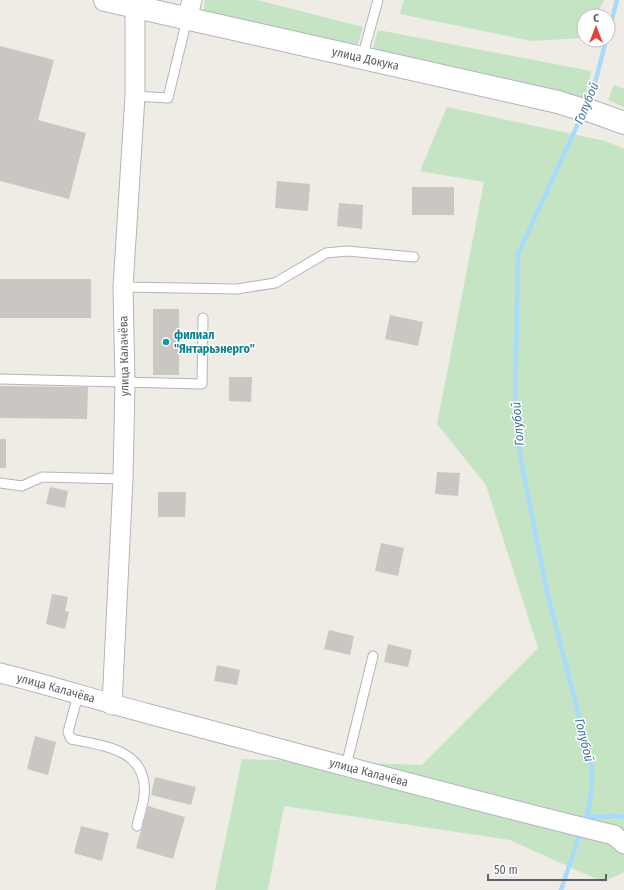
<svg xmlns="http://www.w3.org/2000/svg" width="624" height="890" font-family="'Fira Sans Condensed',sans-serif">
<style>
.green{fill:#c4e4c3}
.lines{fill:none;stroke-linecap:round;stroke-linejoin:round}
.stream{stroke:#aadaf9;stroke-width:4.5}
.building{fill:#cac6c2}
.lane-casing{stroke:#b2b5b9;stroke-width:11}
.street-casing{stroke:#b2b5b9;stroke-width:21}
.secondary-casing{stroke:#b1b4b9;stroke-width:24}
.lane{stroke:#fff;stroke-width:9}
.street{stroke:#fff;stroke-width:19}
.secondary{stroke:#fff;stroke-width:22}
.culture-dot{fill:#0f9aa8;stroke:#fff;stroke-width:1.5}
.labels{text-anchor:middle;stroke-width:3;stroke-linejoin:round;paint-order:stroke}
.street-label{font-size:12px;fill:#5d6064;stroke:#fff}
.culture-label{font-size:12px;font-weight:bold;fill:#0d838f;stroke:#fff;text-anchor:start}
.water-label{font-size:13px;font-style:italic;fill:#4575a2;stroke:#fff}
</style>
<rect width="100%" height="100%" fill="#eeece5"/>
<path class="green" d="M 205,0 L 257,0 L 363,27 L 357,47 L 203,11 Z
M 404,0 L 604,0 L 596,16 L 584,16 L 584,38 L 532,41 L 400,14 Z
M 378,30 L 591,71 L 585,99 L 372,51 Z
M 614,85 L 624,89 L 624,107 L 608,100 Z
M 447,107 L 605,141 L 624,149 L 624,872 L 603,882 L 510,840 L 284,806 L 268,890 L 215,890 L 242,759 L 422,765 L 538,648 L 486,485 L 437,424 L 484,182 L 420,171 Z"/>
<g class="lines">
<path class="stream" d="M 608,34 L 617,0
M 586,105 L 593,91 L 606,40
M 582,115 L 518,254 L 515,407 L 520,455 L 547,592 L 591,762 C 593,783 591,804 584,824
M 587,817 L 615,816 L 624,817
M 561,890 L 581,831"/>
</g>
<path class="building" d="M 0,46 L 54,60 L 38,120 L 86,133 L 69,199 L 0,181 Z
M 277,181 L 310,184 L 308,211 L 275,208 Z
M 412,187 L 454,187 L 454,215 L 412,215 Z
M 339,203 L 363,205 L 362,229 L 337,226 Z
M 0,279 L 91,279 L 91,318 L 0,318 Z
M 153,309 L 179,309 L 179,375 L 153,375 Z
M 390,315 L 423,322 L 418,346 L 385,339 Z
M 229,377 L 252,377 L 251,402 L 229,401 Z
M 0,386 L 88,387 L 87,419 L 0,418 Z
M 0,439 L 6,439 L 6,468 L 0,468 Z
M 437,472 L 460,473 L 458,496 L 435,494 Z
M 50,487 L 68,491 L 65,508 L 46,504 Z
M 158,492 L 186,492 L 185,517 L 158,517 Z
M 381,543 L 404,548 L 398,576 L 375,571 Z
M 52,594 L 68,597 L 65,611 L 69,612 L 65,629 L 46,624 Z
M 329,630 L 354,636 L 350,655 L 324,649 Z
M 388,644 L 412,650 L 408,667 L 384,662 Z
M 217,665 L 240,670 L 237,685 L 214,681 Z
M 35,736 L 56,742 L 48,775 L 27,769 Z
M 155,777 L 196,787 L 191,805 L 151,795 Z
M 148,806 L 185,817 L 173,859 L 136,848 Z
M 81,826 L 109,833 L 102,861 L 74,853 Z"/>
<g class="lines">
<g class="lane-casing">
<path id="lane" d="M 362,58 L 378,0
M 135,96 L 168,98 L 187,19
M 123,287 L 237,289 L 275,283 L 326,253 L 347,251 L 414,257
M 0,379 L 202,384 L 203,318
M 0,483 L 22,486 L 42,477 L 123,479
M 78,695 L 68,732 L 71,739 C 105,746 149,750 144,796 C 143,806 139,816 137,826
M 346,766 L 373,656"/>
</g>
<g class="street-casing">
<g id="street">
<path d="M 187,19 L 192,0"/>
<path id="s1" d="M 0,673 C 49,685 96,700 145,713 C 301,754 457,797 614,835 L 624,844"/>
<path d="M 112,705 L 123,479 L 125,382 L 123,287 L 135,96 L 135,7"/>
</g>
</g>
<g class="secondary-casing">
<g id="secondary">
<path id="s2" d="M 105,0 L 558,102 L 580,109"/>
<path d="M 591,111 L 624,123"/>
</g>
</g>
<use href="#lane" class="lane"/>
<use href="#street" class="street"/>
<use href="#secondary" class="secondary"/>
</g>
<circle class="culture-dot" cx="166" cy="342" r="4"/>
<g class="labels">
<g class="street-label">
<text dy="4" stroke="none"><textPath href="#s2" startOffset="267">улица Докука</textPath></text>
<text transform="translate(124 356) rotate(-91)" y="4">улица Калачёва</text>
<text dy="4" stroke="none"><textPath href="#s1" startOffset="58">улица Калачёва</textPath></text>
<text dy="4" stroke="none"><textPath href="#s1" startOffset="382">улица Калачёва</textPath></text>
</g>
<g class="culture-label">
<text x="174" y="339">филиал<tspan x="174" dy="14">"Янтарьэнерго"</tspan></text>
</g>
<g class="water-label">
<text transform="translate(586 103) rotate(-68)" y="5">Голубой</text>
<text transform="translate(517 424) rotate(-95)" y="5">Голубой</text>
<text transform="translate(585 740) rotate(76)" y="5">Голубой</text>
</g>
</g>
<g transform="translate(596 28)"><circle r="19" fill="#ffffff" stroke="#bebfc1"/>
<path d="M0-3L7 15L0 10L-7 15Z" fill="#dc433c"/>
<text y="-6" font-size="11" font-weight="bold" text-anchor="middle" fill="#5d6064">С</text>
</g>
<path d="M488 874v6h118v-6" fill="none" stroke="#5d6064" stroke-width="2"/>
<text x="494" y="874" font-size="12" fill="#5d6064" stroke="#ffffff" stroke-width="3" paint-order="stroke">50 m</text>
</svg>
